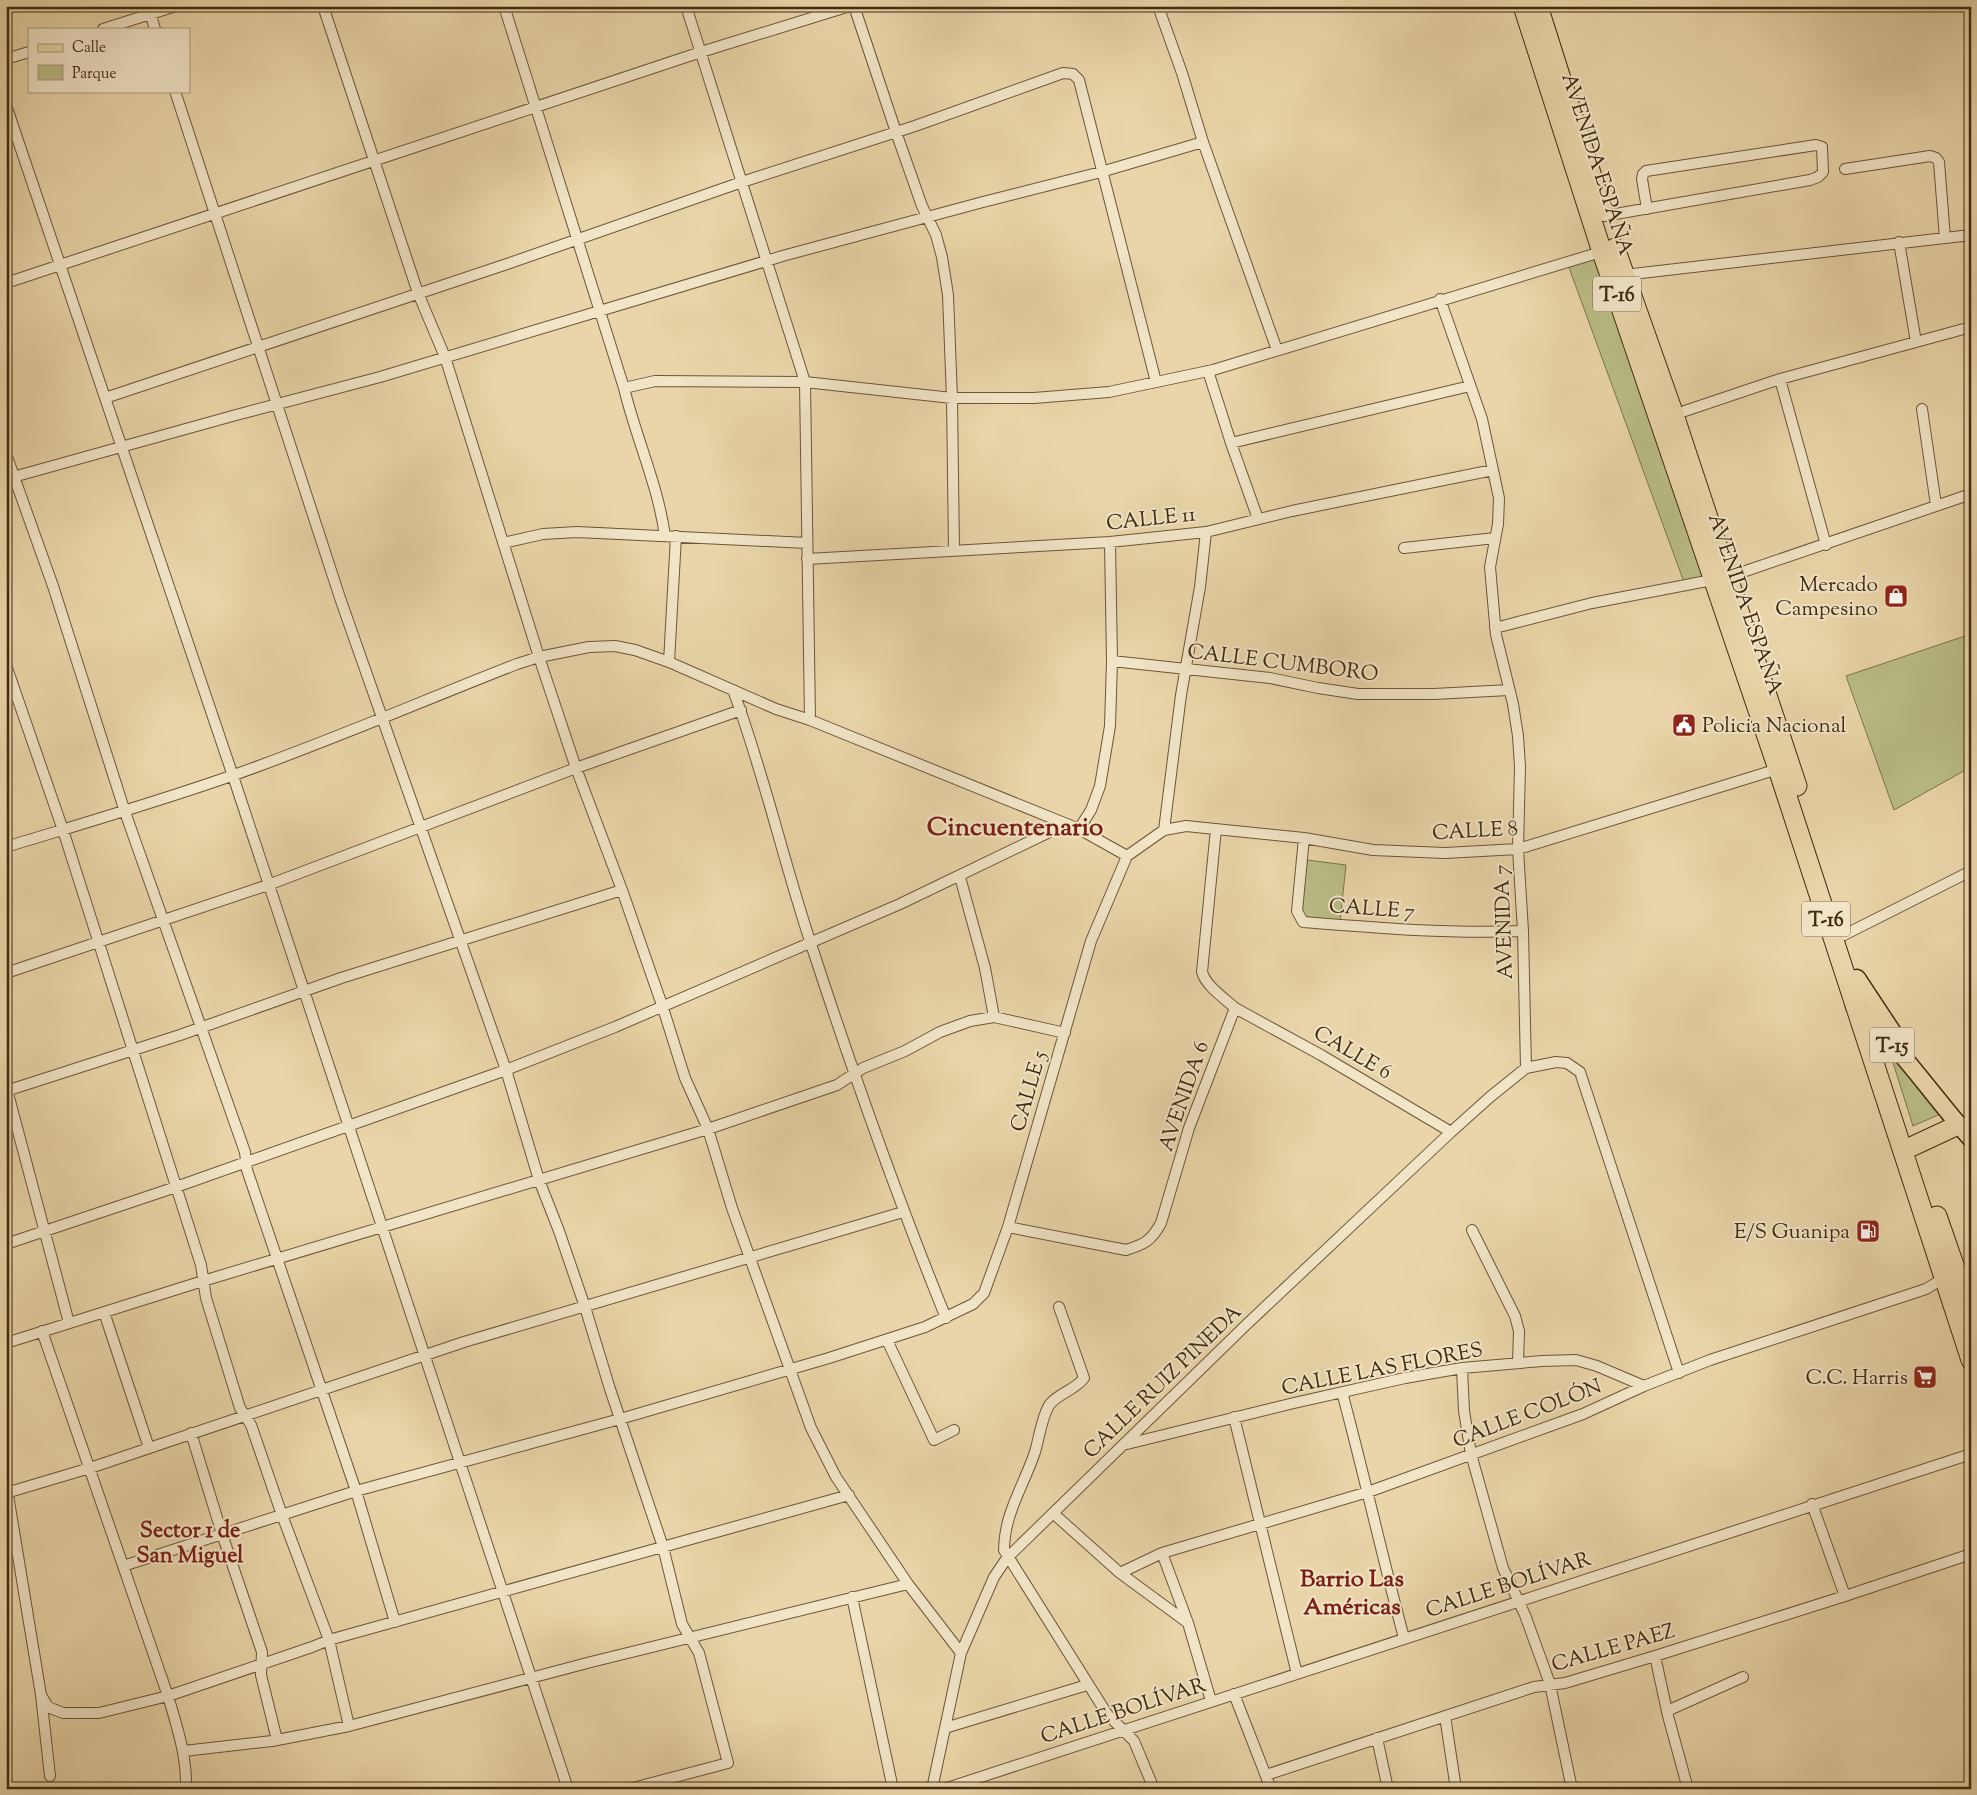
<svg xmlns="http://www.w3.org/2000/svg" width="1977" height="1795" font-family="'Sorts Mill Goudy',serif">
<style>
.green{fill:#b9bd86;stroke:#7d744c}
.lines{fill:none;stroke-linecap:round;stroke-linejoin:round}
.street-casing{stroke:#6b5637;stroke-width:12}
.primary-casing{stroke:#412b11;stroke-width:19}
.highway-casing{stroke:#412b11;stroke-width:21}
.street{stroke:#f1e4c7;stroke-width:10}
.primary{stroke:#e9d5a9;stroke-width:16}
.highway{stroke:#e9d5a9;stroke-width:19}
.labels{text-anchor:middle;stroke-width:4;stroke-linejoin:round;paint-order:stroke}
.shield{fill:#f1e4c7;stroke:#766248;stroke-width:1}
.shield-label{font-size:20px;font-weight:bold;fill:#412b11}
.street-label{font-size:21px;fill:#412b11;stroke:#f1e4c7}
.poi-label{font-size:21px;fill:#412b11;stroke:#f1e4c7;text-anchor:end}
.neighbourhood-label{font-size:22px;font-weight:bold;fill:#7a1f14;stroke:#f1e4c7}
.quarter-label{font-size:24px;font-weight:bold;fill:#7a1f14;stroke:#f1e4c7}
.district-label{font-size:26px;font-weight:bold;fill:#7a1f14;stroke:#f1e4c7}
</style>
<rect width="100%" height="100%" fill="#e9d5a9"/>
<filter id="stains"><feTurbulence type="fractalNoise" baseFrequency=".004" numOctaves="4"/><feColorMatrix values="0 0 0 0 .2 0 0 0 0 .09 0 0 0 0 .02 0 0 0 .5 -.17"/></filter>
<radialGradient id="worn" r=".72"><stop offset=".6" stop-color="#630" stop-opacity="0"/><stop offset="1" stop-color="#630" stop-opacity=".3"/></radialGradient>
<path class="green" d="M 1602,252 L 1713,580 L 1685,585 L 1567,262 Z
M 1971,634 L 1971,767 L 1894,810 L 1846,676 Z
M 1307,860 L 1346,865 L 1340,922 L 1300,917 Z
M 1889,1050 L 1945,1112 L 1913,1126 Z"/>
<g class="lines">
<g class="street-casing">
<path id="street" d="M 148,6 L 155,29
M 323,6 L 418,293 L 445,357 L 539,657 L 576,768 L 622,890 L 662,1005 L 685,1078 L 708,1129 L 732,1208 L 811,1428 L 836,1477 L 908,1584 L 961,1653
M 504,6 L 624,388 C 636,438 658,485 665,536
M 686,6 L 805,382 L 810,720
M 854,6 L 896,132 L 922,206 L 936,235 L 942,257 L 948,295 L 952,398 L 954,551
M 1158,6 L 1182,73 L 1203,142 L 1277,350
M 103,29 L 176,6
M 6,59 L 29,52
M 175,91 L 340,598 L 506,1070 L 539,1180 L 559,1231 L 585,1307 L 610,1389 L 663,1547 L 682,1624 L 699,1653 L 728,1763 L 629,1789
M 6,105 L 233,776 L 568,1789
M 1845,169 L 1930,156 L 1936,158 L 1939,162 L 1945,238
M 1604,216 L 1810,180 L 1818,177 L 1823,172 L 1822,147 L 1816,145 L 1646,171 L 1643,174 L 1642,179 L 1647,209
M 1899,242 L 1916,342
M 1624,275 L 1971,235
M 6,283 L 701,52 L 850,6
M 1440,299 L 1482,419 L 1499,498 L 1498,524 L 1490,567 L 1496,635 L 1513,704 L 1518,736 L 1520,767 L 1518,849 L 1523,931 L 1526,1068
M 1208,371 L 1231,443 L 1258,519
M 1780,379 L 1826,545
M 624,388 L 655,381 L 805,382 L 952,398 L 1034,398 L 1109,392 L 1213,370 L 1604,251
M 105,398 L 507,264 L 742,182 L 915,126 L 1063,73 L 1073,74 L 1079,80 L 1156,382
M 1922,409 L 1936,505
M 1670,416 L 1780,379 L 1971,327
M 1231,443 L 1470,386
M 6,454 L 53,586 L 125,812 L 245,1152 L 247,1170 L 356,1491 L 395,1622
M 6,479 L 236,415 L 380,377 L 786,255 L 983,202 L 1101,172 L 1203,142
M 503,543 L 543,534 L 577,532 L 807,543
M 1404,548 L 1495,538
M 807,559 L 1110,542 L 1206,532 L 1292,511 L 1493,470
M 1495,628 L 1592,603 L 1728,577 L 1971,494
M 1112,661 L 1270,678 L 1318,688 L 1358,694 L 1434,694 L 1509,690
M 669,662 L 676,536
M 6,665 L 63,830 L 201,1265 L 206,1298 L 240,1408 L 251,1425 L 282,1515 L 329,1640 L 349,1726
M 733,690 C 764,773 783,860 811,944 C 852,1070 896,1195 946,1318
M 1079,829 L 1091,810 L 1100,786 L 1110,726 L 1112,661 L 1110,542
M 1164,830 L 1186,826 L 1304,838 L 1373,850 L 1445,853 L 1518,849 L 1778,769
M 1304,838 L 1297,911 L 1303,922 C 1377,928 1449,934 1523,931
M 6,847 C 81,824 157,802 231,776 C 328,742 422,701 517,664 L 539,657 L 589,647 L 615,646 L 635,650 L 669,662 L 776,709 L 810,720 L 1079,829 L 1127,856
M 1127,856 L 1164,830 L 1181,695 L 1200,587 L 1206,532
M 960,877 L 985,968 L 994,1017
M 1844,935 L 1971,871
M 6,973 L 268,885 L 576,768 L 741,710
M 1235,1008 L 1321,1055 L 1451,1132
M 6,1086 L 69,1323
M 6,1091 L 180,1035 L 341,978 L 622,890
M 1008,1227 L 1126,1250 C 1145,1244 1151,1241 1161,1223 L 1189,1128 L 1235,1008 C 1224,998 1206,986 1202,972 L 1216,829
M 1472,1230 L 1515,1316 L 1519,1331 L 1518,1363
M 6,1244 L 176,1187 L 506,1070 L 615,1027 L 900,904 L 1066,824
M 1059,1307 L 1084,1378 C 1075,1390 1059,1393 1050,1404 C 1042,1415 1039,1439 1035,1452 C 1024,1485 1004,1514 1004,1550 L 1107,1714 L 1134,1741 L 1154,1789
M 104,1312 L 149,1448
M 42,1331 L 168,1696 C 177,1727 187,1756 186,1789
M 887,1340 L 934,1440 L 954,1430
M 6,1343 L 203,1281 L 708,1129 L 837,1085 L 863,1068 L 905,1051 L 940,1032 L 970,1021 L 994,1017 L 1065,1033
M 1462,1368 L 1464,1411 L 1471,1454 L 1503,1568 L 1525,1615 L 1550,1684 L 1572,1789
M 1342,1392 C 1364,1474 1382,1556 1404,1638
M 1234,1417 L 1297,1674
M 191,1433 L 222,1534 L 262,1652 L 261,1675 L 277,1740
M 1127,1444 L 1294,1403 L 1405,1378 L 1462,1368 L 1542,1361 L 1576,1360 L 1597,1366 L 1644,1386
M 6,1483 L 41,1695 L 50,1776
M 6,1493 L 90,1468 L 464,1342 L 903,1212
M 1812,1504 L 1845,1596
M 1054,1514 L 1120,1573 L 1188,1623
M 1162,1553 L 1188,1623 L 1211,1701
M 123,1566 L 356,1491 L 620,1419 L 829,1358 L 925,1327 L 973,1304 L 984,1293 L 1008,1227 L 1091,941 L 1127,856
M 1120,1573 L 1162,1553 L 1368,1492 L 1583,1414 L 1644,1386 L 1710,1360 L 1926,1289 L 1944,1278
M 852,1597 L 893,1789
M 1655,1656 L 1668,1716 L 1688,1789
M 1234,1694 L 1271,1789
M 41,1695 L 48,1707 L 63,1713 L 99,1713 L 168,1696 L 312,1647 L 329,1640 L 849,1495
M 1667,1711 L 1743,1677
M 1445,1716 L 1456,1789
M 945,1728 L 1087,1685
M 1377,1738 L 1388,1789
M 184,1751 L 272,1741 L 349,1726 L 591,1662 L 908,1584
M 1266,1775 L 1534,1687 L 1565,1683 L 1655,1656 L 1845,1596 L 1971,1554
M 932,1789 L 961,1653 L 994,1577 L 1007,1558 L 1247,1324 L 1451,1132 L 1490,1097 L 1526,1068 L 1556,1062 L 1567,1063 L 1580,1072 L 1679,1373
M 944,1789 L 1971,1454"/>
</g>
<g class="primary-casing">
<path id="primary" d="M 1857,978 L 1894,1034
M 1854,1006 C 1899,1045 1932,1095 1971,1139"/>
</g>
<g class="highway-casing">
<path id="highway" d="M 1523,6 L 1602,252 L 1778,769 L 1971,1360
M 1538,6 L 1602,208
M 1615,248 L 1674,415 L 1797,786
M 1913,1146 L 1958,1125
M 1937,1216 L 1971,1314"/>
</g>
<use href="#street" class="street"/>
<use href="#primary" class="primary"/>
<use href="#highway" class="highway"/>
</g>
<defs>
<g id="shop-square" transform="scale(1.25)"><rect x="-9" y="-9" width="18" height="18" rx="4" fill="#8f2418" stroke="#f1e4c7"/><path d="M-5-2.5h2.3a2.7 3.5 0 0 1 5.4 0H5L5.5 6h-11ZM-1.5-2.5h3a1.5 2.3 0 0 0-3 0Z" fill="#fff"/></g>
<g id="civic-square" transform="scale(1.25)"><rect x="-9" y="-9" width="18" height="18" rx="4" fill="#8f2418" stroke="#f1e4c7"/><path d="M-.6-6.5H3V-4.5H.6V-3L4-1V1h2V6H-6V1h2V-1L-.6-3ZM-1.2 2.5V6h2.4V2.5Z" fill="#fff"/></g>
<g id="fuel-square" transform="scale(1.25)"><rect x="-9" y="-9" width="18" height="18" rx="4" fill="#8f2418" stroke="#f1e4c7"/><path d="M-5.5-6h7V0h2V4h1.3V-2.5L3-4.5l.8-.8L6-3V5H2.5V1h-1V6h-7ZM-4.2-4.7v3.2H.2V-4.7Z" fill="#fff"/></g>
<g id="supermarket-square" transform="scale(1.25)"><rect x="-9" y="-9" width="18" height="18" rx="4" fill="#8f2418" stroke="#f1e4c7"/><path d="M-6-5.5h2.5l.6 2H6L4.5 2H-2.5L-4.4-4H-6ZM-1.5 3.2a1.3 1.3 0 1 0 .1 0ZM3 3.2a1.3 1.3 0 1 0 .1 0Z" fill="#fff"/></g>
</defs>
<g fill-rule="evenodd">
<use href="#shop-square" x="1896" y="596"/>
<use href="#civic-square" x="1684" y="725"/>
<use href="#fuel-square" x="1868" y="1231"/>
<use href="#supermarket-square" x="1925" y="1377"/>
</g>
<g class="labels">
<g class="shield">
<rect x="1593" y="276.5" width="48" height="35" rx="4"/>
<rect x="1802" y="901.5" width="48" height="35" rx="4"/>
<rect x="1869.5" y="1027.5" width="45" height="35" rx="4"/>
</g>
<g class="shield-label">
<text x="1617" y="301">T-16</text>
<text x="1826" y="926">T-16</text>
<text x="1892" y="1052">T-15</text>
</g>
<g class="street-label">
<text transform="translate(1598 164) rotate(72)" y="7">AVENIDA ESPAÑA</text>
<text transform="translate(1151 518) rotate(-6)" y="7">CALLE 11</text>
<text transform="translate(1746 604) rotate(71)" y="7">AVENIDA ESPAÑA</text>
<text transform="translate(1283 662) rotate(7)" y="7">CALLE CUMBORO</text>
<text transform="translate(1475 830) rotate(-3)" y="7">CALLE 8</text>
<text transform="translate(1372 908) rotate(4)" y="7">CALLE 7</text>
<text transform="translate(1503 922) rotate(-92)" y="7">AVENIDA 7</text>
<text transform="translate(1353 1052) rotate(30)" y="7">CALLE 6</text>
<text transform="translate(1028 1091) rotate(-74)" y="7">CALLE 5</text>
<text transform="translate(1183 1096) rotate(-71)" y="7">AVENIDA 6</text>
<text transform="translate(1382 1368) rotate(-11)" y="7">CALLE LAS FLORES</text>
<text transform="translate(1162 1381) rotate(-44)" y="7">CALLE RUIZ PINEDA</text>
<text transform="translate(1527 1413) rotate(-21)" y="7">CALLE COLÓN</text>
<text transform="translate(1508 1584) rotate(-18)" y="7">CALLE BOLÍVAR</text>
<text transform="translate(1613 1647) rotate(-16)" y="7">CALLE PAEZ</text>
<text transform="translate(1123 1710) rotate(-18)" y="7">CALLE BOLÍVAR</text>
</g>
<g class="poi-label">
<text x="1878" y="591">Mercado<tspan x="1878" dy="24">Campesino</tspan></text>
<text x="1702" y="732" text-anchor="start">Policia Nacional</text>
<text x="1850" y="1238">E/S Guanipa</text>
<text x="1908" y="1384">C.C. Harris</text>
</g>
<g class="neighbourhood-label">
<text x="190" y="1537">Sector 1 de<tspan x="190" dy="25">San Miguel</tspan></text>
</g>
<g class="quarter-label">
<text x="1352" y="1586">Barrio Las<tspan x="1352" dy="28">Américas</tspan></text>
</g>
<g class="district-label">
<text x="1015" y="835">Cincuentenario</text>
</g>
</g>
<rect width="1977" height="1795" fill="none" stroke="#e9d5a9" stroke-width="25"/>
<rect x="8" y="8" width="1962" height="1780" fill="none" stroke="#412b11" stroke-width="2.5"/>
<rect x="12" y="12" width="1952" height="1770" fill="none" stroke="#412b11"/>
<rect x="28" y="28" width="162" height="65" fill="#f1e4c7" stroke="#ab9a7e"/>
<rect x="38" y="44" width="25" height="8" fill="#e9d5a9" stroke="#ab9a7e"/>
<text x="72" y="52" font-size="15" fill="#412b11">Calle</text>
<rect x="38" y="65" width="25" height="15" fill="#b9bd86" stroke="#ab9a7e"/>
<text x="72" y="78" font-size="15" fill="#412b11">Parque</text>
<rect width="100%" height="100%" filter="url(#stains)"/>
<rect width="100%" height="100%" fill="url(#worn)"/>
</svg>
